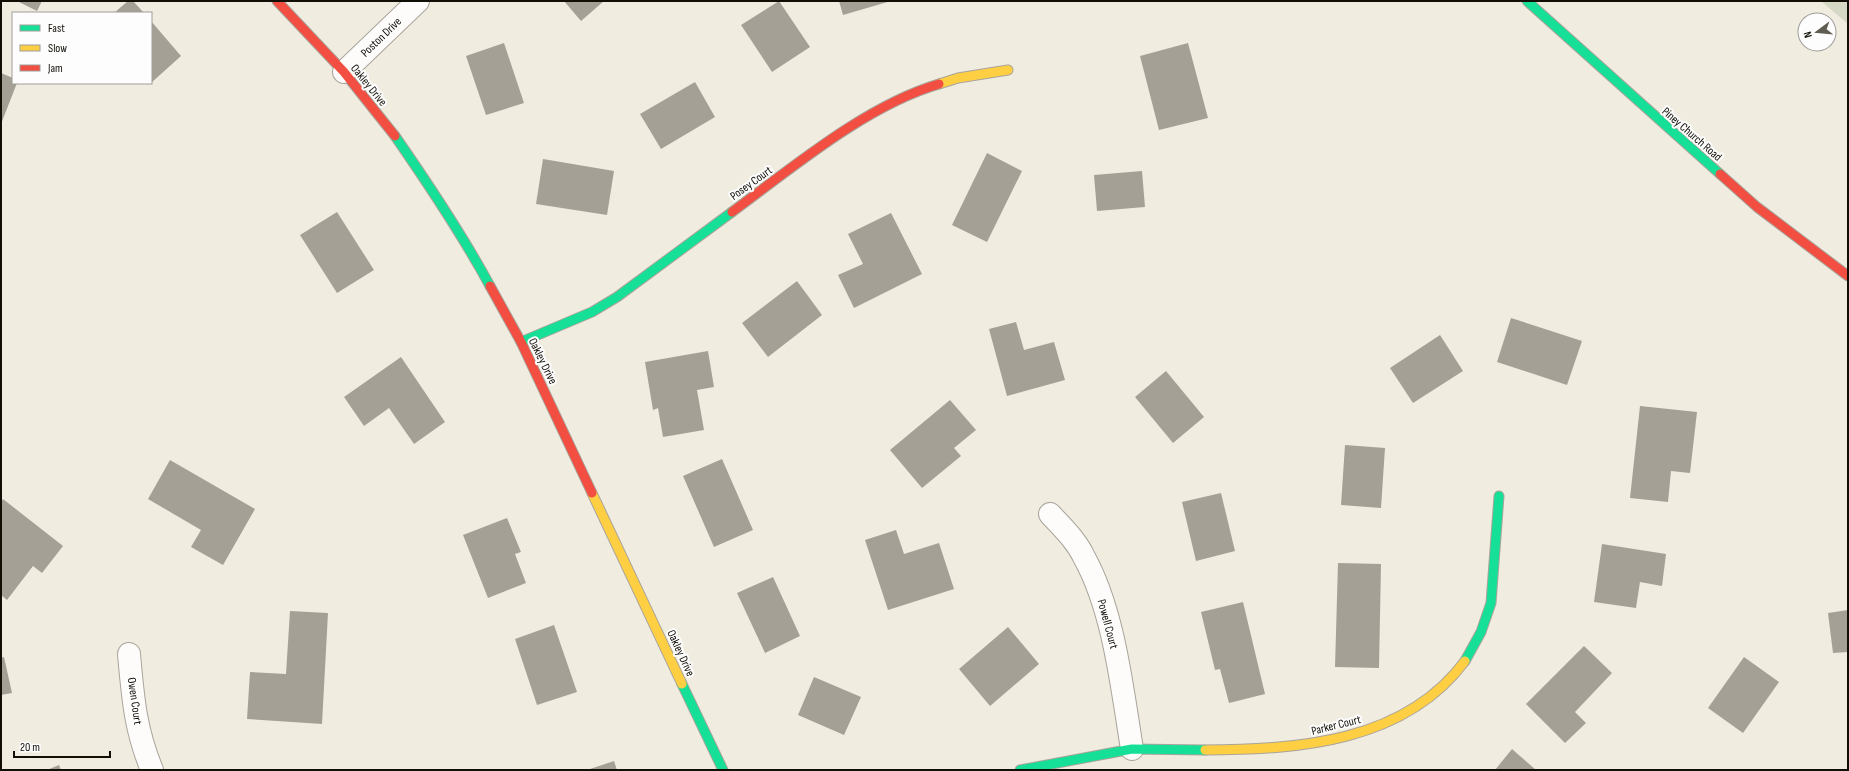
<svg xmlns="http://www.w3.org/2000/svg" width="1849" height="771" viewBox="0 0 1849 771" font-family="'Sofia Sans Condensed',sans-serif">
<style>
.green{fill:#d4d8c4}
.building{fill:#a5a095}
.lines{fill:none;stroke-linecap:round;stroke-linejoin:round}
.street-casing{stroke:#a9a49b;stroke-width:24}
.fast-casing{stroke:#a9a49b;stroke-width:11}
.slow-casing{stroke:#a9a49b;stroke-width:11}
.jam-casing{stroke:#a9a49b;stroke-width:11}
.street{stroke:#fdfcfa;stroke-width:22}
.fast{stroke:#16e098;stroke-width:9}
.slow{stroke:#ffcf43;stroke-width:9}
.jam{stroke:#f24e42;stroke-width:9}
.labels{text-anchor:middle;stroke-width:4;stroke-linejoin:round;paint-order:stroke}
.street-label{font-size:12px;fill:#110e06;stroke:#fdfdfd}
</style>
<rect width="100%" height="100%" fill="#f1ece0"/>
<!-- green -->
<path class="green" d="M1821,1h27v23z"/>
<!-- building -->
<path class="building" d="M17,1h25l-5,10z
M128,1h5l11,12h-30z
M564,1h40l-23,20z
M779,1l31,46 -38,25 -31,-47z
M839,1h52l-48,14z
M151,21l30,35 -30,27z
M504,43l20,60 -38,12 -20,-59z
M1188,43l20,75 -49,12 -19,-74z
M1,73l12,5v5h4l-16,41z
M695,82l20,35 -54,32 -21,-35z
M987,153l35,18 -35,71 -35,-17z
M543,159l71,12 -7,44 -71,-11z
M1142,171l3,36 -48,4 -3,-36z
M337,212l37,58 -37,23 -37,-58z
M891,213l31,61 -68,34 -16,-33 25,-11 -15,-30z
M797,281l25,34 -54,42 -26,-34z
M1511,318l71,23 -15,44 -70,-23z
M1016,322l8,28 30,-8 11,38 -58,16 -18,-67z
M1440,335l23,36 -50,32 -23,-35z
M708,351l6,36 -17,3 7,40 -41,7 -5,-29 -5,2 -8,-48z
M401,357l44,65 -31,22 -25,-36 -25,18 -20,-29z
M1166,371l38,46 -31,26 -38,-46z
M950,400l26,30 -22,18 7,8 -39,32 -32,-38z
M1640,406l57,6 -7,61 -19,-2 -3,31 -38,-4z
M1345,445l40,3 -4,60 -40,-3z
M722,459l31,71 -39,17 -31,-71z
M170,460l85,49 -32,56 -32,-18 10,-17 -53,-31z
M1221,493l14,58 -39,10 -14,-59z
M3,499l60,47 -21,27 -9,-7 -26,34 -6,-5v-93z
M507,518l14,34 -6,2 11,29 -38,15 -25,-63z
M896,530l8,24 35,-11 15,46 -66,21 -23,-70z
M1602,544l64,10 -4,32 -22,-4 -4,26 -42,-6z
M1338,563l43,1 -2,104 -44,-1z
M773,577l27,59 -35,17 -28,-60z
M1243,602l22,92 -36,9 -9,-34 -5,1 -14,-58z
M1848,610v42l-15,1 -5,-40z
M290,611l38,2 -6,111 -75,-5 3,-47 36,2z
M554,625l23,67 -40,13 -22,-66z
M1008,627l31,37 -49,42 -31,-37z
M1584,646l28,27 -37,39 11,11 -21,20 -39,-39z
M4,657l8,36 -11,2v-37z
M1744,657l35,25 -36,51 -35,-25z
M814,677l47,20 -17,38 -46,-20z
M1512,749l24,21h-41z
M614,761l3,9h-30z
M59,765l2,5h-14z"/>
<g class="lines">
<defs>
<path id="street" d="M344,72l74,-71
M1050,514c12,13 26,26 34,43 30,54 38,131 48,192
M129,654c4,44 6,75 23,116"/>
<path id="fast" d="M1527,1l193,173
M395,136c34,49 67,98 95,150
M521,342l71,-30 25,-15 115,-85
M1465,661l16,-29 10,-29 8,-107
M682,684l41,86
M1020,770l112,-21 73,1"/>
<path id="slow" d="M939,84l19,-6 50,-8
M592,493l90,191
M1205,750c93,0 200,-8 260,-89"/>
<path id="jam" d="M277,1l67,71 51,64
M1720,174l37,33 91,69
M732,212c61,-45 135,-107 207,-128
M490,286l31,56 71,151"/>
</defs>
<!-- street casing -->
<use href="#street" class="street-casing"/>
<!-- fast casing -->
<use href="#fast" class="fast-casing"/>
<!-- slow casing -->
<use href="#slow" class="slow-casing"/>
<!-- jam casing -->
<use href="#jam" class="jam-casing"/>
<!-- street -->
<use href="#street" class="street"/>
<!-- fast -->
<use href="#fast" class="fast"/>
<!-- slow -->
<use href="#slow" class="slow"/>
<!-- jam -->
<use href="#jam" class="jam"/>
</g>
<g class="labels">
<!-- street labels -->
<g class="street-label">
<text transform="translate(381 37) rotate(-44)" y="4">Poston Drive</text>
<text transform="translate(369 85) rotate(51)" y="4">Oakley Drive</text>
<text transform="translate(1692 134) rotate(41)" y="4">Piney Church Road</text>
<text transform="translate(751 183) rotate(-36)" y="4">Posey Court</text>
<text transform="translate(543 361) rotate(64)" y="4">Oakley Drive</text>
<text transform="translate(1108 624) rotate(75)" y="4">Powell Court</text>
<text transform="translate(681 653) rotate(65)" y="4">Oakley Drive</text>
<text transform="translate(135 701) rotate(82)" y="4">Owen Court</text>
<text transform="translate(1336 725) rotate(-14)" y="4">Parker Court</text>
</g>
</g>
<!-- border -->
<rect width="1849" height="771" fill="none" stroke="#110e06" stroke-width="4"/>
<!-- legend -->
<rect x="12" y="12" width="140" height="72" fill="#fdfdfd" stroke="#9f9d9a"/>
<rect x="20" y="25" width="20" height="6" fill="#16e098" stroke="#9f9d9a"/>
<text x="48" y="32" font-size="12" fill="#110e06">Fast</text>
<rect x="20" y="45" width="20" height="6" fill="#ffcf43" stroke="#9f9d9a"/>
<text x="48" y="52" font-size="12" fill="#110e06">Slow</text>
<rect x="20" y="65" width="20" height="6" fill="#f24e42" stroke="#9f9d9a"/>
<text x="48" y="72" font-size="12" fill="#110e06">Jam</text>
<!-- north arrow -->
<g transform="translate(1817 32) rotate(254)"><circle r="19" fill="#fdfdfd" stroke="#9f9d9a"/>
<path d="M0-3L7 15L0 10L-7 15Z" fill="#5f5c52"/>
<text y="-6" font-size="11" font-weight="bold" text-anchor="middle" fill="#110e06">N</text>
</g>
<!-- scale -->
<path d="M14 751v6h96v-6" fill="none" stroke="#110e06" stroke-width="2"/>
<text x="20" y="751" font-size="12" fill="#110e06" stroke="#fdfdfd" stroke-width="3" paint-order="stroke">20 m</text>
</svg>
